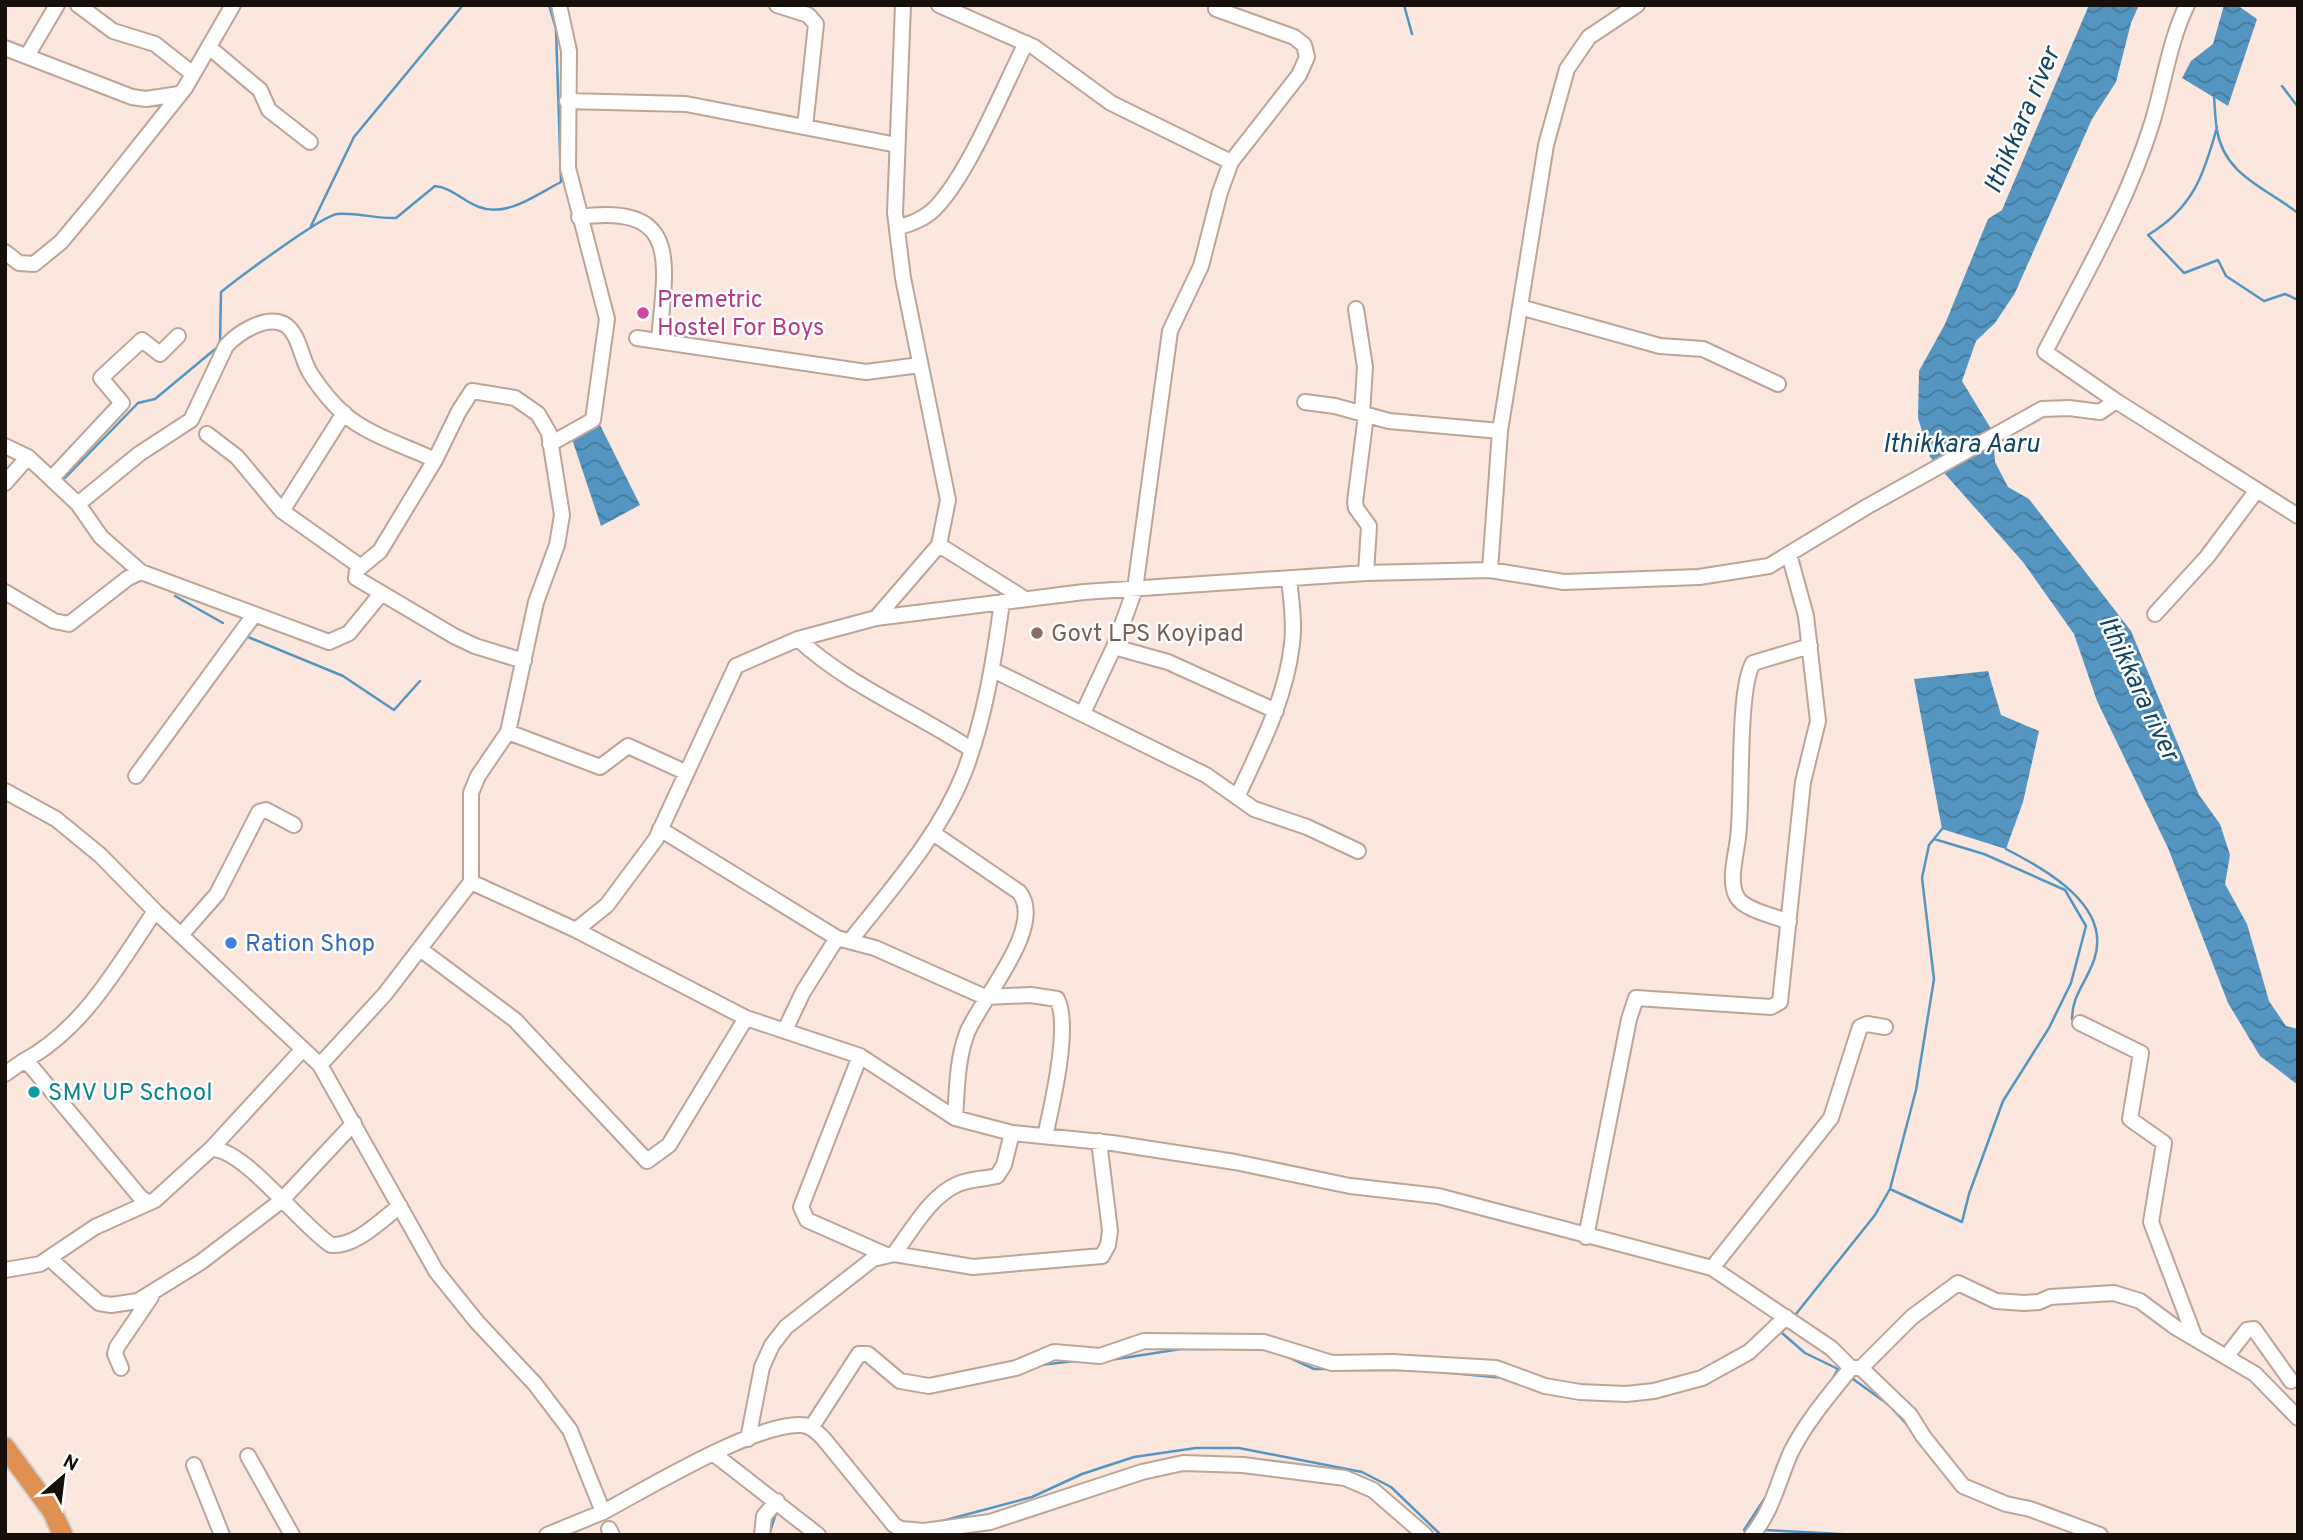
<svg xmlns="http://www.w3.org/2000/svg" width="2303" height="1540" viewBox="0 0 2303 1540" font-family="Overpass,sans-serif">
<style>
.water{fill:url(#water-waves)}
.lines{fill:none;stroke-linecap:round;stroke-linejoin:round}
.stream{stroke:#5496c1;stroke-width:2.5}
.minor-casing{stroke:#bca498;stroke-width:18}
.highway-casing{stroke:#d1cfce;stroke-width:23}
.minor{stroke:#fff;stroke-width:14}
.highway{stroke:#e09053;stroke-width:19}
.hotel-dot{fill:#d1479c;stroke:#fff;stroke-width:2.5}
.education-dot{fill:#8d6e63;stroke:#fff;stroke-width:2.5}
.shop-dot{fill:#3f7fe0;stroke:#fff;stroke-width:2.5}
.culture-dot{fill:#0f9aa8;stroke:#fff;stroke-width:2.5}
.labels{text-anchor:middle;stroke-width:5;stroke-linejoin:round;paint-order:stroke}
.hotel-label{font-size:24px;fill:#b23c85;stroke:#fff;text-anchor:start}
.education-label{font-size:24px;fill:#785e54;stroke:#fff;text-anchor:start}
.shop-label{font-size:24px;fill:#366cbe;stroke:#fff;text-anchor:start}
.culture-label{font-size:24px;fill:#0d838f;stroke:#fff;text-anchor:start}
.water-label{font-size:26px;font-style:italic;fill:#114563;stroke:#fff}
</style>
<defs>
<pattern id="water-waves" width="16" height="10" patternUnits="userSpaceOnUse" patternTransform="scale(1.75)"><rect width="16" height="10" fill="#5496c1"/><path d="M0 5q4-4 8 0t8 0" fill="none" stroke="#45799b"/></pattern>
</defs>
<rect width="100%" height="100%" fill="#fbe7dd"/>
<!-- water -->
<path class="water" d="M2089,5h50l-8,18 -15,59 -24,37 -77,174 -20,30 -19,18 -14,40 31,51 2,30 13,25 21,12 102,132 68,164 21,29 10,31 -5,29 22,40 22,77 17,25 12,3v56l-38,-29 -32,-53 -60,-155 -71,-147 -23,-67 -51,-72 -93,-105 -12,-39 1,-47 26,-47 43,-105 14,-9z
M2224,5h13l20,14 -29,87 -46,-28 9,-17 22,-17z
M600,425l40,80 -39,21 -29,-87z
M1988,671l13,44 38,16 -16,71 -17,47 -64,-20 -28,-150z"/>
<g class="lines">
<!-- stream -->
<path class="stream" d="M1404,5l8,29
M2282,86l16,21
M2214,97c1,11 1,22 3,33 7,45 49,58 81,83
M2217,127c-13,48 -24,81 -69,108l36,38 34,-13 8,16 38,25 21,-7 13,6
M311,226l43,-89 109,-132
M65,478l73,-75 17,-4 65,-54 1,-53c16,-13 102,-77 116,-78 19,-2 40,5 59,4l39,-32c18,2 27,15 44,21 28,11 58,-13 82,-25l-5,-153 -7,-24
M175,596l48,27
M248,637l95,39 51,34 26,-29
M2006,849c40,21 107,57 88,111 -8,23 -22,35 -22,59
M1890,1189l72,33 7,-28 34,-93 46,-73 22,-45 15,-57 -21,-36 -81,-36 -50,-15
M1796,1314l79,-99 15,-26 26,-99 18,-111 -12,-101 7,-33 13,-16
M1782,1333l23,20 33,16 -8,14
M1773,1339l13,-11
M1239,1349l28,1
M1286,1356l28,13h15
M1110,1360l71,-11h30
M1040,1365l35,-4
M1340,1370h70
M1441,1372l63,6
M1853,1379l36,26 22,24
M1696,1387l11,-3 11,-7
M942,1521l90,-24 50,-23 52,-17 62,-9h43l123,24 29,15 50,48
M1744,1530l23,-35
M1765,1530l94,5
M769,1535l7,-22"/>
<defs>
<path id="minor" d="M78,5l35,26 42,13 38,30
M777,5l31,10 8,9 -11,103
M939,5l95,42 77,56 120,59
M5,48l127,49 14,2 33,-5
M210,48l50,42 9,20 41,32
M27,56l30,-51
M567,101l119,3 211,41
M579,217c104,-14 86,47 80,124
M897,228c12,-4 23,-7 34,-16 34,-29 73,-126 95,-169
M5,252l14,11 15,1 27,-22 35,-42 89,-112 48,-83
M1520,307l140,39 43,3 75,35
M1356,309l9,58 -3,47
M637,338l229,34 54,-7
M2116,401l182,115
M1305,402l30,4 54,15 111,10
M207,434l30,23 45,54 79,56
M550,444l43,-24 14,-101 -39,-151 1,-117 -10,-46
M5,446l23,11
M435,460l-55,91 -23,19 -1,8 98,58 21,10 49,15
M52,478l70,-75 -21,-25 41,-38 18,14 18,-18
M5,483l23,-26 50,47 61,-50 52,-34 35,-74c12,-13 39,-31 58,-22 16,9 17,37 28,52 8,12 20,27 31,37 24,22 63,33 92,47l24,-49 13,-20 43,7 23,16 11,19 13,82 -5,30 -21,57 -28,130 -30,44 -7,17v89
M78,504l23,33 40,35
M282,511l62,-98
M939,545l86,54
M1490,570l10,-139 46,-286 21,-76 22,-32 48,-32
M1366,573l3,-47 -13,-18 -1,-6 11,-87
M5,592l49,29 15,3 59,-46 13,-6 188,70 20,-9 31,-38
M2155,614l52,-57 50,-67
M876,618l63,-73 9,-45 -45,-222 -8,-65 8,-208
M798,639c51,47 115,72 173,110
M1114,647l54,15 108,49
M993,670l213,105 48,34 53,18 51,24
M1083,713l31,-66 21,-58 35,-258 31,-65 19,-74 11,-30 68,-87 8,-18 -3,-12 -10,-8 -78,-28
M508,732l92,35 28,-21 57,26
M136,776l118,-161
M5,791l51,28 44,36 55,56 165,154 65,-71 86,-112 105,48 31,-25 49,-66 80,-173 62,-27 78,-21 208,-26 282,-19 124,-3 74,12 135,-5 70,-11 99,-60 174,-97 27,-1 31,4 16,-11 -71,-49c38,-74 82,-148 107,-229 12,-39 17,-81 35,-118
M1237,797c23,-49 49,-99 55,-153 3,-22 -1,-44 -3,-66
M660,829l177,109 38,10 110,49 46,-2 26,4c14,26 -5,107 -12,137
M933,833l86,59c28,34 -39,108 -52,141 -10,26 -10,57 -12,85
M1789,922c-14,-6 -45,-12 -52,-25 -9,-15 -1,-42 1,-59 5,-40 -1,-147 15,-175l57,-17
M576,930l170,88 114,38 95,62 57,15 100,10 123,19 115,24 88,10 274,72 119,80 20,20h10l51,-51 46,-34 38,18 28,2 15,-1 11,-5 64,-4 26,8 35,26 80,47 43,44
M181,935l36,-41 42,-82 7,-2 28,15
M850,941c41,-52 89,-105 114,-168 21,-55 30,-113 38,-171
M420,949l95,71 132,141 22,-16 77,-127
M2080,1023l61,30 -11,66 34,24 -13,79 44,116
M785,1030l18,-38 34,-54
M860,1056l-59,151 6,13 77,34
M22,1062c61,-32 96,-96 133,-151
M320,1065l116,206 41,51 58,62 35,46 33,82 -56,23
M5,1074l17,-12 8,3 111,133 8,5
M211,1149l92,-100
M1586,1237l43,-218 7,-21 135,9 9,-5 23,-220 15,-61 -12,-105 -17,-62
M894,1254c18,-24 36,-58 64,-70 12,-5 26,-5 39,-8l7,-11 8,-32
M49,1258l50,45 12,2 27,-4 63,-39 80,-61 73,-78
M1712,1268l119,-150 29,-91 7,-3 18,3
M5,1270l35,-6 55,-37 60,-27 56,-51c33,-1 88,75 120,96 25,2 50,-25 69,-39
M2226,1357l21,-27 7,-1 37,52
M121,1368l-6,-14 2,-7 34,-50
M1861,1368l49,47 13,21 40,50 43,18 24,5 70,26
M811,1428l48,-74h9l32,27 29,5 87,-18 38,-16 46,4 44,-15 120,1 68,21 60,-1 104,6 49,18 35,6 46,2 28,-3 48,-13 47,-26 37,-35
M748,1439l14,-72 10,-22 14,-18 87,-68 21,-5 79,13 129,-11 6,-11 2,-14 -11,-90
M714,1454l104,81
M248,1456l44,79
M194,1465l28,70
M603,1512c43,-23 152,-89 198,-87 9,0 16,7 22,13l71,87 7,4 23,2 66,-9 152,-50 41,-9 60,2 102,13 28,12 52,45
M609,1529l3,6
M762,1535l2,-19 13,-15
M1752,1535c21,-25 26,-54 39,-83 15,-30 39,-58 60,-84"/>
<path id="highway" d="M5,1447l47,64 11,24"/>
</defs>
<!-- minor casing -->
<use href="#minor" class="minor-casing"/>
<!-- highway casing -->
<use href="#highway" class="highway-casing"/>
<!-- minor -->
<use href="#minor" class="minor"/>
<!-- highway -->
<use href="#highway" class="highway"/>
</g>
<!-- markers -->
<circle class="hotel-dot" cx="643" cy="313" r="7"/>
<circle class="education-dot" cx="1037" cy="633" r="7"/>
<circle class="shop-dot" cx="231" cy="943" r="7"/>
<circle class="culture-dot" cx="34" cy="1092" r="7"/>
<g class="labels">
<!-- hotel labels -->
<g class="hotel-label">
<text x="657" y="307">Premetric<tspan x="657" dy="28">Hostel For Boys</tspan></text>
</g>
<!-- education labels -->
<g class="education-label">
<text x="1051" y="641">Govt LPS Koyipad</text>
</g>
<!-- shop labels -->
<g class="shop-label">
<text x="245" y="951">Ration Shop</text>
</g>
<!-- culture labels -->
<g class="culture-label">
<text x="48" y="1100">SMV UP School</text>
</g>
<!-- water labels -->
<g class="water-label">
<text transform="translate(2021 120) rotate(-67)" y="9">Ithikkara river</text>
<text x="1961" y="452">Ithikkara Aaru</text>
<text transform="translate(2140 688) rotate(65)" y="9">Ithikkara river</text>
</g>
</g>
<!-- border -->
<rect width="2303" height="1540" fill="none" stroke="#170f0a" stroke-width="14"/>
<!-- north arrow -->
<g transform="translate(63 1477) rotate(28)" stroke="#ffffff" stroke-width="5" paint-order="stroke">
<path d="M0-5L12 26L0 18L-12 26Z" fill="#170f0a"/>
<text y="-10" font-size="19" font-weight="bold" text-anchor="middle" fill="#170f0a">N</text>
</g>
</svg>
